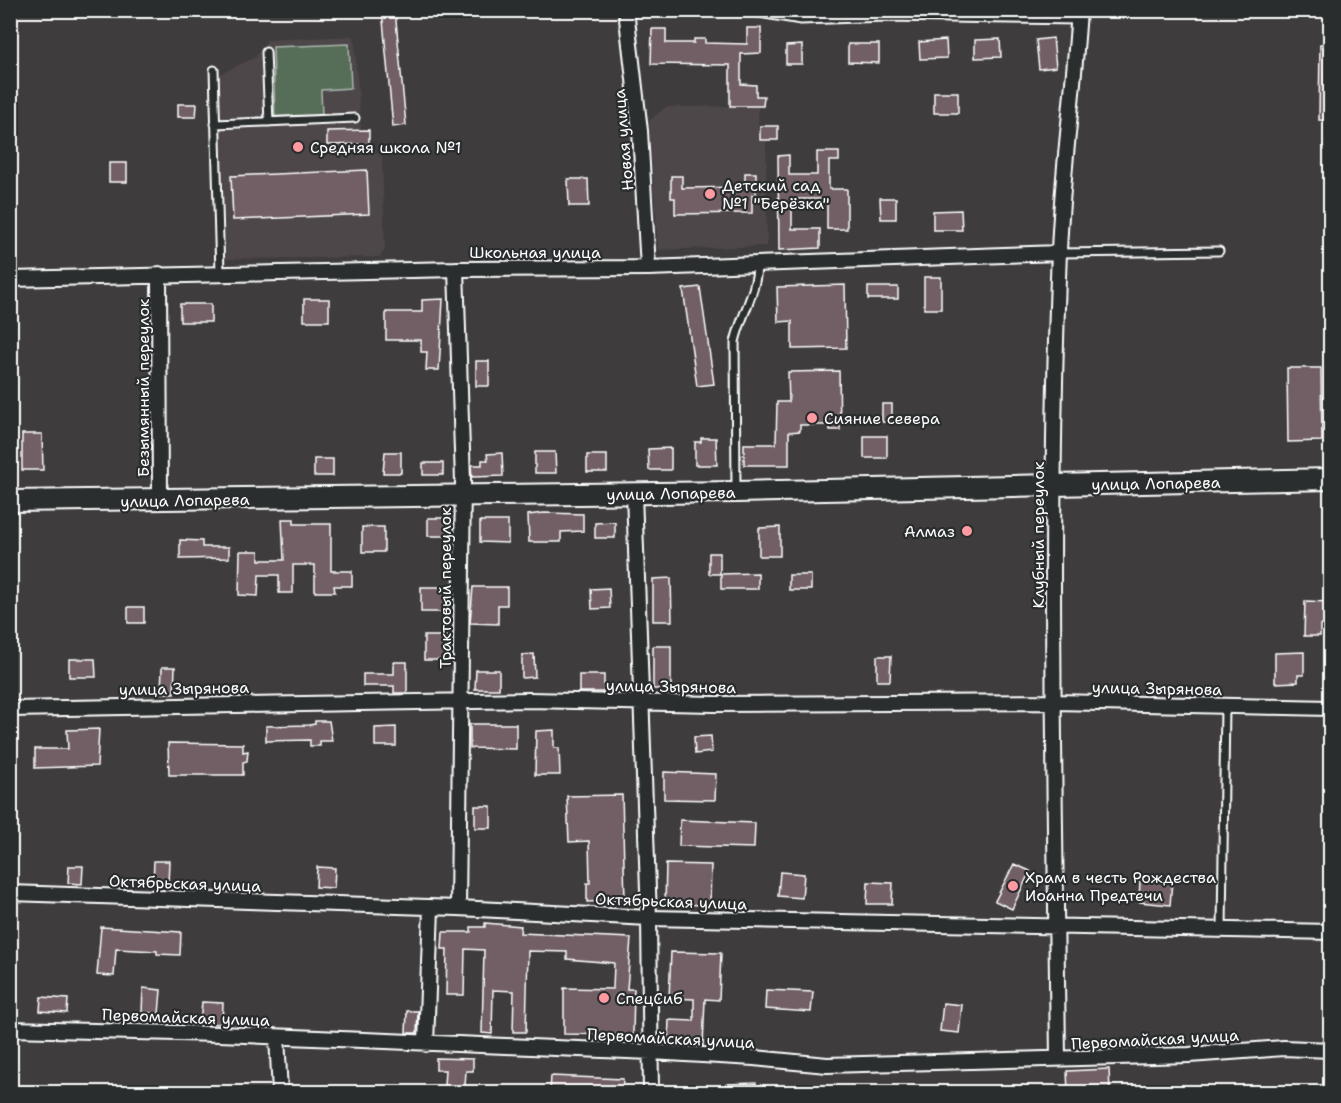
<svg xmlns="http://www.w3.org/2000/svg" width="1341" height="1103" viewBox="0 0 1341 1103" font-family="'Shantell Sans',sans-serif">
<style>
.built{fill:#4e464a}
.green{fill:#566d59;stroke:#aab6ac;stroke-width:1.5}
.building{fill:#715f65;stroke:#fff;stroke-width:1.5}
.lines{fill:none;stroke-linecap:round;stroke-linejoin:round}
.service-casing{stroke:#fff;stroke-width:11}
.minor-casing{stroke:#fff;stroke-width:18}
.secondary-casing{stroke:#fff;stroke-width:24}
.service{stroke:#2a2d2e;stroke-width:7}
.minor{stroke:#2a2d2e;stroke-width:14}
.secondary{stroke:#2a2d2e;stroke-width:20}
.poi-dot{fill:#ff9aa2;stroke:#2a2d2e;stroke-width:2}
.labels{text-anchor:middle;stroke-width:4.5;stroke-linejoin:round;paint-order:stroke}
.street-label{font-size:16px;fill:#fff;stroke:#2a2d2e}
.poi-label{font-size:16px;fill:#fff;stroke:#2a2d2e;text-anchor:start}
</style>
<rect width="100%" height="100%" fill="#3f3c3e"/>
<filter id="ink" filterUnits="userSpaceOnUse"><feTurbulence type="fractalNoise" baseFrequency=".0167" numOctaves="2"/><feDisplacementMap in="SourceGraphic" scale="12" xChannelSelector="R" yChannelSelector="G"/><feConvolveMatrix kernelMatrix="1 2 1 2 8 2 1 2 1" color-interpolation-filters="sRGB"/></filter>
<g filter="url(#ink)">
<!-- built -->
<path class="built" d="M354,36l7,94h8v14h4l1,6 8,7 3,93 -6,7 -153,2 -6,-185 36,-17 11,-17z
M758,106v35h8l1,105 -109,4 -9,-129 17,-14z"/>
<!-- green -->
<path class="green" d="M349,44l2,44 -30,2 1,26 -47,1 -2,-70z"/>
<!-- building -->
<path class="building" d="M382,10h13l11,115 -13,2z
M747,28h14v25l-20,1v30l15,1v11h8l-1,10h-33v-41l-79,-1 1,-35h14v14h28v-4h11v4l42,1z
M1053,38l3,29 -17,2 -3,-29z
M1000,39l1,18 -26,1v-18z
M946,40l1,18 -27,1 -1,-17z
M848,44h31v19l-31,-1z
M1320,44h10v77l-11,-1z
M802,45v19h-16v-18z
M934,92h24v21h-24z
M178,104h19l-1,13h-18z
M760,126h18v14h-18z
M369,130v14l-42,1v-14z
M817,152h22v9h-10v28h18v40h-20v-30h-35v30h28v19l-41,2 -1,-94 11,-1v20h28z
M109,163h18v19h-18z
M367,170l2,44 -136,6 -2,-44z
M745,173h11v22h-4v18l-77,1v-16h-4v-22h11v12l63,-1z
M568,179h20l1,27h-20z
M880,198h16v21h-15z
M961,210l1,20h-29v-19z
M924,277h17v32h-17z
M845,285l1,63 -54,1v-28l-14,1 -1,-35z
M700,287l14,97 -17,2 -14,-97z
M868,287h30v12h-30z
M304,299h25v22h-25z
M443,299l-4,71h-13l1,-18h-6v-12h-35v-28h36v-12z
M180,304h31v18h-31z
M476,361h13v25h-13z
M1287,368h34l1,73 -34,1z
M839,371l1,59h-10v-5h-30v6l-11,1v33h-45v-21h32l1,-42h12l-1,-30z
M882,404h10v18h-10z
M22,434h20l1,36h-21z
M864,436h23v22h-23z
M701,438h15l1,27h-22v-23h6z
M671,448v22h-22l-1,-21z
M385,452h16v21h-18z
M535,452h20l1,21h-21z
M502,453l1,23 -31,1 -1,-12h11v-5h6l-1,-6z
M587,455h20v17h-20z
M314,459h19v17h-19z
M423,463h20v12h-20z
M544,513l39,1v17l-22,1v10h-32l-1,-27z
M428,518h20v18h-20z
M282,519h12v5h37v47h21v15h-18l1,6h-20v-27h-22v28h-14v-18h-20l-1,21 -19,-1 1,-44h19v9h25z
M480,521h28v22l-28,-1z
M615,522v16h-20v-15z
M362,527h22v25h-22z
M780,527v29h-21v-28z
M180,540l22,1v6h27v11l-49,1z
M709,553h11v21h-11z
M758,573v16h-37v-15z
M789,575h22v15h-22z
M671,578l1,43h-19v-42z
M421,587h32v13h-6v12h-26z
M473,587h34v18h-9v19l-28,-1z
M609,588l1,20 -18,1 -1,-20z
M1305,601l25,1v23h-10v11h-16z
M128,607h16v16h-16z
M424,636h22v24h-22z
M653,646h18v43h-18z
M1304,652v23h-6v7l-23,1v-30z
M534,654l1,23 -13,1v-23z
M877,656h14l-1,25h-13z
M69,659h26l1,18h-27z
M394,662h13v31h-13v-7h-31v-12h31z
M162,667h13l-1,26h-13z
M476,670h23v19h-24z
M579,675h25v17h-25z
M315,721h14l3,20h-12v5h-10v-6l-44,1v-15l43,-1 6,-1z
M470,724h46v25l-46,-1z
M396,727v19h-21v-18z
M99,729l-2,37 -62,2v-19h33l-1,-19z
M554,730v18h5l1,27h-25l1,-44z
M711,736l1,16 -17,2 -1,-17z
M168,743l75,1v8l5,-1 -1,10 -4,1v13h-74z
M664,772l52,2 -1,26 -51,-1z
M622,795l3,105 -38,2v-19h3l-1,-42 -20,1 -2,-46z
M475,806h16v22h-16z
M680,820l75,3 -1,25 -75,-2z
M154,861h15l-1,24 -15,-1z
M666,864l45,1 -1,40 -45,-1z
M1014,864l16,7 -18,38 -17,-8z
M69,866h14l-1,18 -14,-1z
M317,867l18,1 -1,20 -18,-1z
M780,872l24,2 -2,24 -24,-2z
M1140,879l32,2 -2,24 -31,-3z
M868,882l25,1 -1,21h-25z
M485,923l36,3 -1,7 111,5 -4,51h7l-1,46 -69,-1v-46l49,1 1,-26 -47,-4v-7l-39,-1 -2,81h-13l1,-41 -21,-1 -1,44 -10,-1 2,-83 -19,-1 -1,46h-18l1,-46h-5l1,-17h28v-5h14z
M101,927l80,5 -1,23 -23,-1v-3l-41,-2 -2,27 -17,-1z
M671,952l50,1 -2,47 -14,-1 -2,47 -35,-2 1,-24 25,1v-22l-25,-1z
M143,988l18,2 -2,24 -17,-2z
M766,990l47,2 -2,20 -46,-3z
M41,997l27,2 -1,14 -27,-2z
M202,1002l21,1 -1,21 -22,-1z
M943,1003l19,2 -3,28 -19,-2z
M407,1011h11l-1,22h-11z
M436,1058l37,1v12h-7l-1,15h-21l1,-16h-9z
M1109,1069l1,23h-42l-1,-21z
M551,1076l72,3 -1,13h-72z
M756,1083v9h-29v-8z"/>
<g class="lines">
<defs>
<path id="service" d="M741,10l60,10 85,-3 193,3
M266,52l3,70
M214,70l6,203
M215,124l140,-6
M1059,253l160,-2
M736,490l-1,-148c6,-27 22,-50 22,-78
M1222,928l3,-222"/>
<path id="minor" d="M626,10l14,121 8,137
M456,269l7,212 -5,427
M159,274l1,227
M10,279l446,-10 192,-1 411,-15
M634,493l15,425 2,174
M10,709l519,-9 185,4 341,-2 275,6
M10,893l448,15 191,10 681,14
M10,1029l210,5 431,18 103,6 73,7 362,-10 95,-7 46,2
M277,1037l3,55
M426,1044l5,-136
M1058,1059c-3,-268 -10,-538 1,-807 3,-81 15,-161 20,-242"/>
<path id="secondary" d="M10,501l726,-9 594,-13"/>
</defs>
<!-- service casing -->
<use href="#service" class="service-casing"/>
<!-- minor casing -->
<use href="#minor" class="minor-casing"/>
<!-- secondary casing -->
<use href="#secondary" class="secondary-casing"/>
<!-- service -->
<use href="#service" class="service"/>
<!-- minor -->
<use href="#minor" class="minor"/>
<!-- secondary -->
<use href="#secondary" class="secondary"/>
</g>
</g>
<!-- markers -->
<g class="poi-dot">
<circle cx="298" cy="147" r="6"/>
<circle cx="710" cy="194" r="6"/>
<circle cx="812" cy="418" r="6"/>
<circle cx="967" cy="531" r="6"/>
<circle cx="1013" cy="886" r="6"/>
<circle cx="604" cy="998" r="6"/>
</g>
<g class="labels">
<!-- street labels -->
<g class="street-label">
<text transform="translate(623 140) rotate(-95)" y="6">Новая улица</text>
<text x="535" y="258">Школьная улица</text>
<text transform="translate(143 388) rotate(-90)" y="6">Безымянный переулок</text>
<text transform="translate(1156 483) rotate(-1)" y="6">улица Лопарева</text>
<text transform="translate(671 493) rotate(-1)" y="6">улица Лопарева</text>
<text transform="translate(185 500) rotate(-1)" y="6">улица Лопарева</text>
<text transform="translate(1038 535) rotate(-90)" y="6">Клубный переулок</text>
<text transform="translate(445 588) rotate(-90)" y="6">Трактовый переулок</text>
<text transform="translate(671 686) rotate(1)" y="6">улица Зырянова</text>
<text transform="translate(184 688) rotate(-1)" y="6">улица Зырянова</text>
<text transform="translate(1157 688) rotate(1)" y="6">улица Зырянова</text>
<text transform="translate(185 883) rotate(2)" y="6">Октябрьская улица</text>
<text transform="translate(671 901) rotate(2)" y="6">Октябрьская улица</text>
<text transform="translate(186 1017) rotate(2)" y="6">Первомайская улица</text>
<text transform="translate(671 1038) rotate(3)" y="6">Первомайская улица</text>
<text transform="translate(1155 1039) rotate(-3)" y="6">Первомайская улица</text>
</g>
<!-- poi labels -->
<g class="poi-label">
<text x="310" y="153">Средняя школа №1</text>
<text x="722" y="191">Детский сад<tspan x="722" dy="18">№1 "Берёзка"</tspan></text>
<text x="824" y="424">Сияние севера</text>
<text x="955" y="537" text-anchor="end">Алмаз</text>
<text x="1025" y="883">Храм в честь Рождества<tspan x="1025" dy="18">Иоанна Предтечи</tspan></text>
<text x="616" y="1004">СпецСиб</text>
</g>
</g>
<!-- margin -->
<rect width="1341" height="1103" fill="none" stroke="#2a2d2e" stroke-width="36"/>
<rect x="18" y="18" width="1305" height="1067" fill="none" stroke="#fff" stroke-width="2" filter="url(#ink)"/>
</svg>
